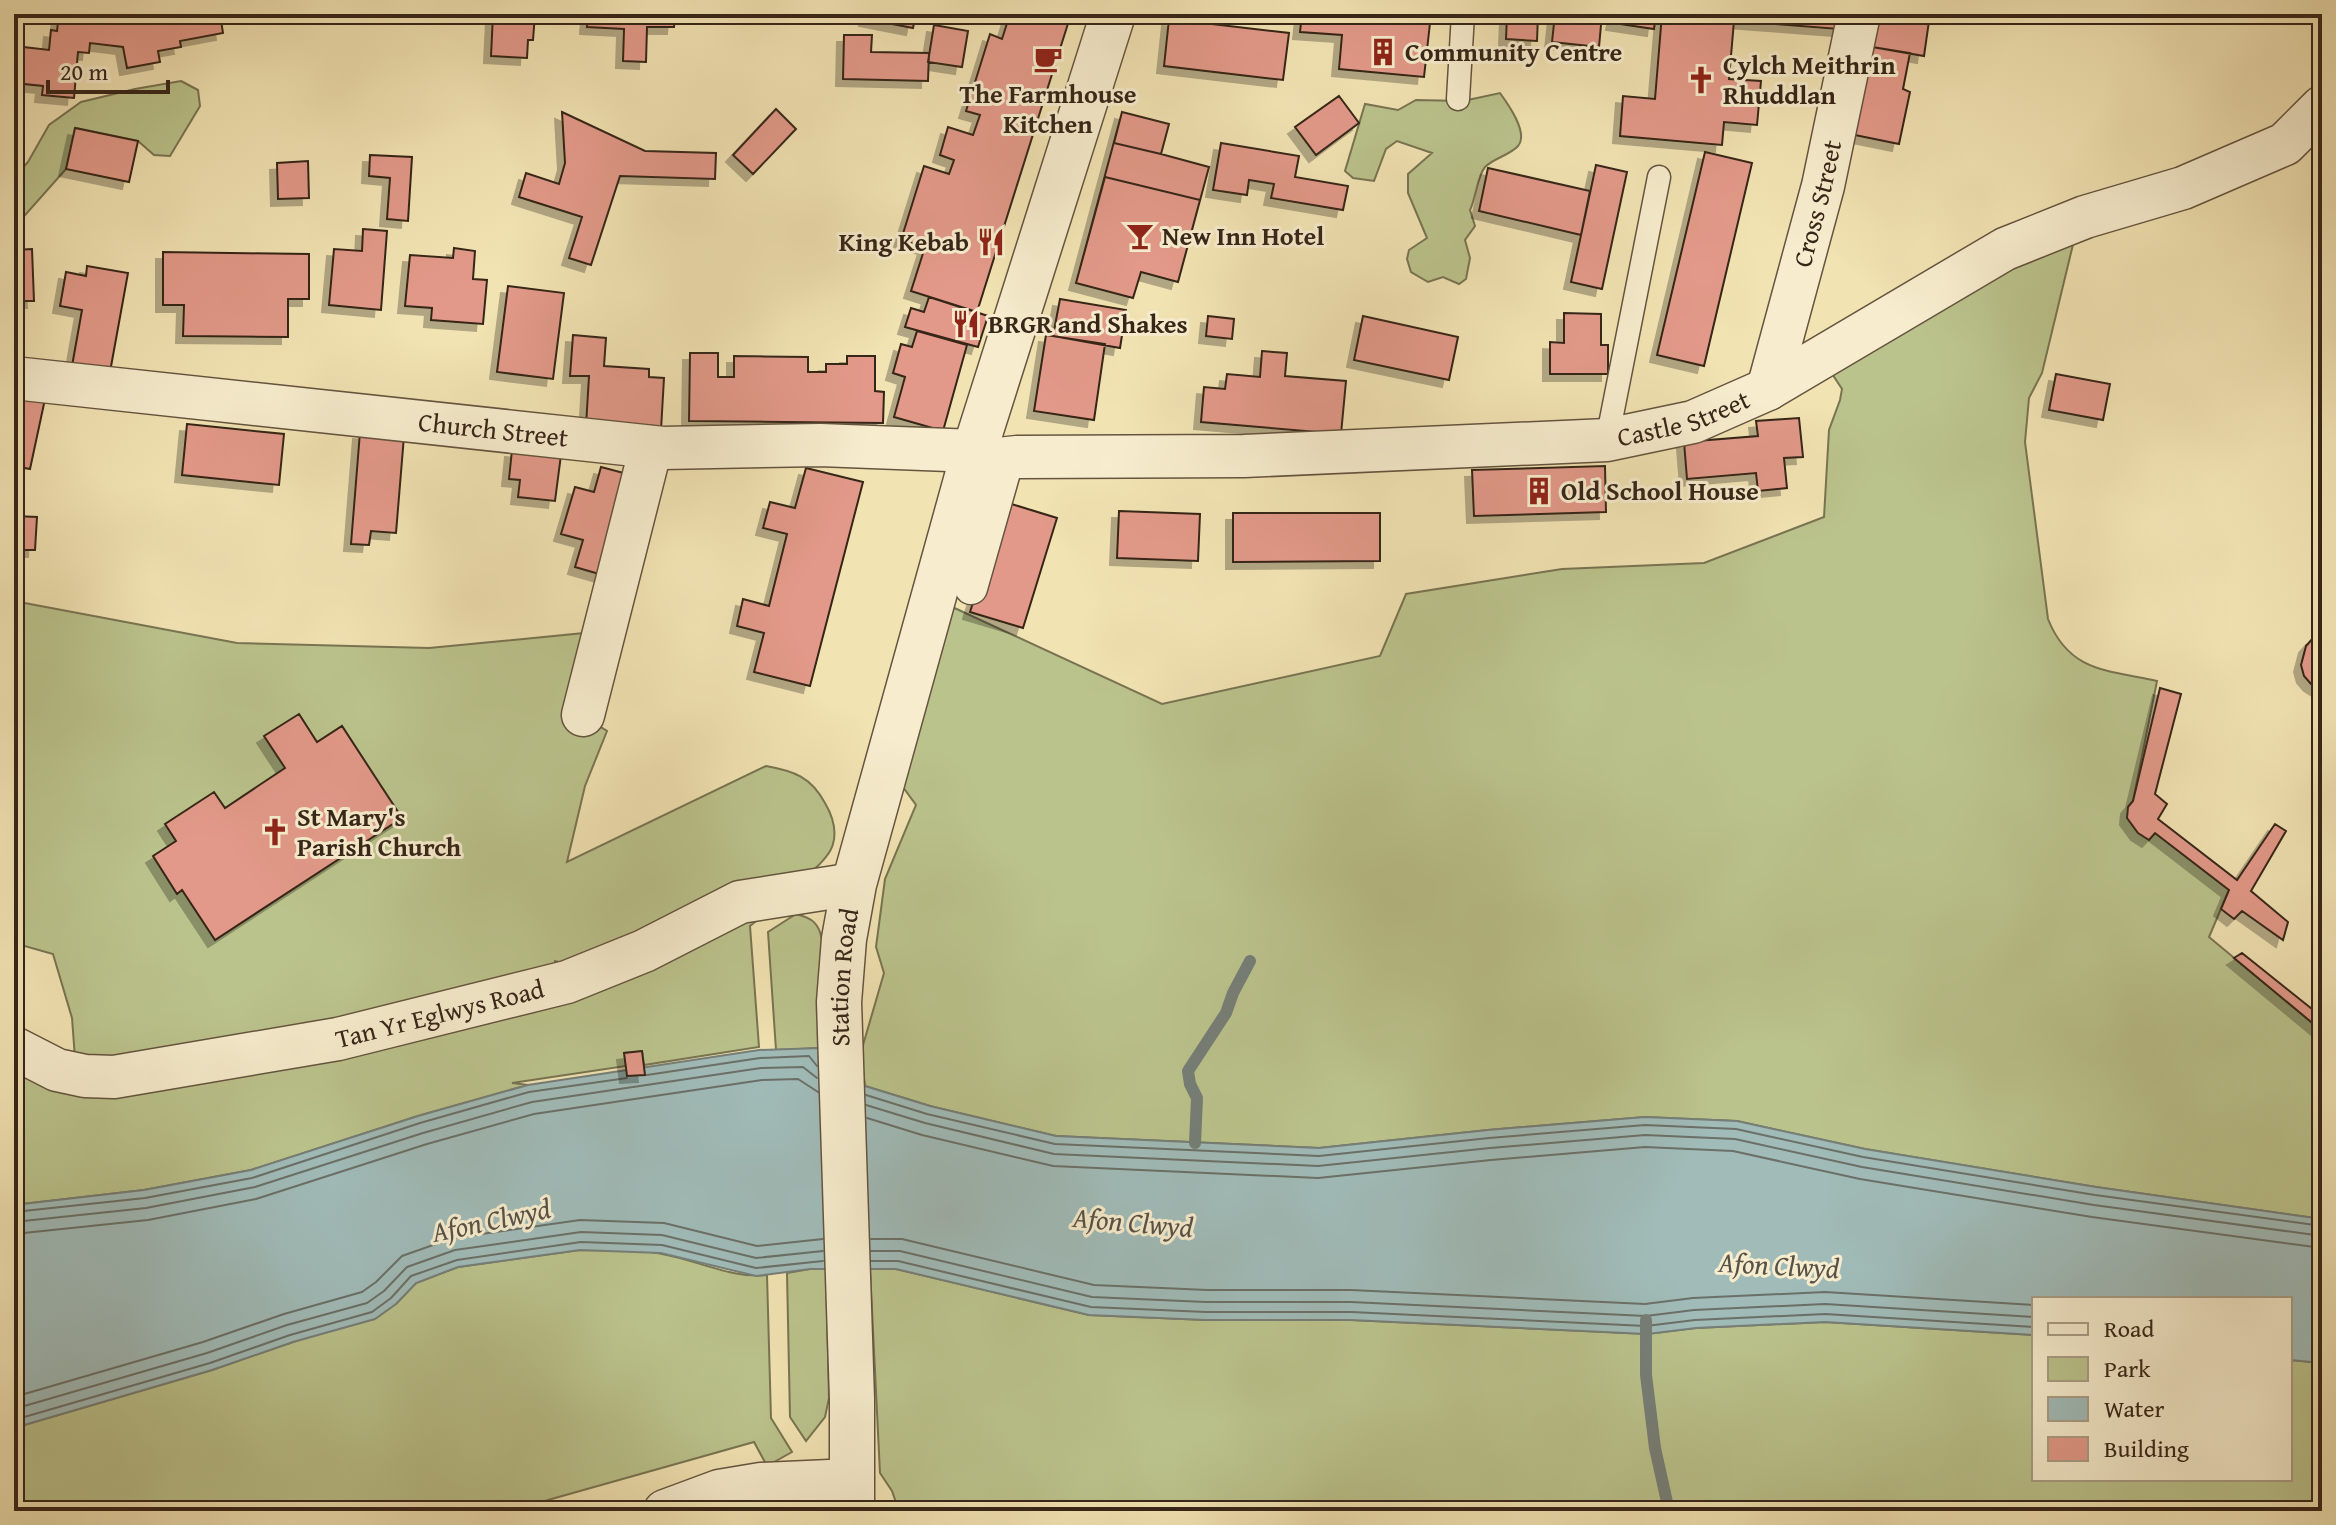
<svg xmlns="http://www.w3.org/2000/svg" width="2336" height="1525" viewBox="0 0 2336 1525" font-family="'Gentium Book Plus',serif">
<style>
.green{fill:#bbc38c;stroke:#787452;stroke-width:2}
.water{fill:#a0bbb8;stroke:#767f78;stroke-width:2}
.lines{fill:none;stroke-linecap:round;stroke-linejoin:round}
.shore{stroke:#6b7068;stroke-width:2}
.stream{stroke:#767f78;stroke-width:12}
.building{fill:#e29989;stroke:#362518;stroke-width:2;filter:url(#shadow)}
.service-casing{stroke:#65543f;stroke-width:25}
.pedestrian-casing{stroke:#65543f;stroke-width:35}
.minor-casing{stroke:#65543f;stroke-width:45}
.tertiary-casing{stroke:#65543f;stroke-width:47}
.service{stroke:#f7edce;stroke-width:22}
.pedestrian{stroke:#f7edce;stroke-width:32}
.minor{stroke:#f7edce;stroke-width:42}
.tertiary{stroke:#f7edce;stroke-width:44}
.labels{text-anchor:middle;stroke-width:6;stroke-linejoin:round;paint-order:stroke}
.poi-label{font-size:26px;font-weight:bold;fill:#362518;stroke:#f7edce;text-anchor:start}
.street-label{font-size:26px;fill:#362518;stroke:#f7edce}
.water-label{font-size:28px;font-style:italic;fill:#565248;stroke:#f7edce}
</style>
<defs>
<filter id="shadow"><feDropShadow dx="-7" dy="7" stdDeviation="0" flood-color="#0004"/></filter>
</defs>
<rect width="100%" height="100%" fill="#f2e3b3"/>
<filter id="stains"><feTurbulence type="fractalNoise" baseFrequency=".0025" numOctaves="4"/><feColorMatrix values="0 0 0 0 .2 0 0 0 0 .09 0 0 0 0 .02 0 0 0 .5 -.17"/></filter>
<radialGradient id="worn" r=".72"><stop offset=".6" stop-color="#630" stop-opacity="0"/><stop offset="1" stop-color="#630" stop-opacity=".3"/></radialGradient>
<!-- green -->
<path class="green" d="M181,81l17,9 2,16 -30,50 -16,-1 -16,-14 -62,-13 -10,41 -47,53 -5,-1v-43l14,-16 21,-37 32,-23 54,-13z
M1500,93c8,11 29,40 18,53 -8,9 -24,12 -33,21 -8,9 -9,31 -15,43l5,16 -10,14 5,18 -4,21 -7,5 -16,-7 -15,5 -17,-10 -4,-13 2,-9 18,-12 -19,-45v-19l24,-21 -35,-12 -11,8 -12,32 -21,-3 -8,-7 20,-67 33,6 18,-10 47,1z
M2076,232l-34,141 -13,25 -4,44 23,177c21,53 59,51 109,62l-24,120 -5,6c-1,16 7,24 21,33l6,-7 74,57 -20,47 113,94v188l-226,-32 -231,-38 -128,-28 -92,-4 -157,13 -169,18 -263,-12 -126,-30 -65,-20 -4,-34 23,-79 -8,-26 9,-68 31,-74 -16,-22 48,-178 214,99 218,-48 26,-62 156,-25 142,-6 120,-46 5,-87 11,-30 2,-11 -15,-23z
M14,601l223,42 192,5 166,-16 -28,74 40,25 -22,55 -18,76 199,-96c28,5 45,11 59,37 7,12 12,27 8,41 -6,23 -54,51 -72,65l9,1 -20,16 9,121 -115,18 -2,-14 -17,2 1,13 -114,17 16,2 -110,31 -167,54 -107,20 -130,15v-137l26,17 13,5 116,-11 161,-25 116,-27 159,-45 -27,-15 -23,-6 -3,17 -105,21 -74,20 -175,31 -86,10 -37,-2 -3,-40 -19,-64 -39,-11z
M796,914c16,4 23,9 26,26l-4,85 2,23 -44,2 -8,-118z
M580,1250c27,1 56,-1 82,4 35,6 70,25 105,21l4,143 21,34 -25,14 -13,-24 -245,69h-495v-83l198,-58 81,-28 103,-38 20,-21 42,-16z
M810,1269h16l3,129 -4,19 -19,24 -16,-24 -3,-144z
M870,1269h26l193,46 117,5h145l296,14 49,-6 129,-6 209,13v144h256v-119l32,3v148h-1423l-7,-20 -12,-18z"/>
<!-- water -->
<path class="water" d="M820,1048v10l45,28 65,20 126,30 263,12 169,-18 157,-13 92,4 128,28 231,38 226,32v144l-32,-3v-61h-256v36l-209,-13 -129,6 -49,6 -296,-14h-145l-117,-5 -193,-46h-86l-54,7 -95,-23 -81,-3 -122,17 -42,16 -20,21 -21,15 -82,23 -81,28 -198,58v-223l130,-15 107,-20 167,-54 110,-31 231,-35z"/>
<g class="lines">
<!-- shore -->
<path class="shore" d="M647,1075l113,-17 49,-2 8,10
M866,1095l61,19 128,30 264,12 170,-18 156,-13 91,4 127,28 232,38 227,31
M866,1105l59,18 129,31 264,12 172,-18 155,-13 90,4 127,28 232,38 228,31
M867,1118l55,17 131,31 265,12 173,-18 154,-13 88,4 127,28 232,38 230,31
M14,1212l131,-14 107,-20 168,-55 109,-31 98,-14
M14,1222l132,-14 109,-21 168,-54 109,-31 229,-34 42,-1 14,11
M14,1234l134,-14 108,-21 171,-55 107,-30 228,-34 36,-1 20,13
M871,1239h31l192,46 113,5h144l294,14 48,-6 132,-6 209,13
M871,1251h29l192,46 114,5h145l295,14 48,-6 131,-6 209,13
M871,1261h27l193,46 115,5h145l295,14 49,-6 130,-6 209,13
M14,1397l189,-55 81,-28 78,-22 14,-10 26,-26 51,-18 127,-18 84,3 93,23 66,-7
M14,1409l193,-56 80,-28 80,-22 17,-12 23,-24 48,-17 126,-18 81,3 94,23 67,-7
M14,1420l196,-57 80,-28 82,-23 19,-14 20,-22 46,-16 124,-18 81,3 94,23 67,-7"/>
<!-- stream -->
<path class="stream" d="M1195,1143l2,-45 -7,-14 -2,-13 38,-58 7,-20 17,-32
M1646,1320v55l9,73 14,63"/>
</g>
<!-- building -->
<path class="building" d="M59,14h96l1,6 31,-6h33l3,19 -43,8 1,6 -23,4 2,11 -33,6 -4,-21 -33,-4 -1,10 -11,-1 -4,46 -32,-3 1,-9 -29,-3v-58h3l-2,21 34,4 2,-20 6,1z
M493,14h42l-2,26h-5l-1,18 -36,-2z
M588,14h87l-1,13h-27l-1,35 -23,-1 1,-32 -37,-2z
M867,14h49l-3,14 -47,-9z
M1010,14h61l-94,298 -66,-21 14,-44 -24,-7 23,-74 25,8 5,-14 -14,-5 8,-28 25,8 7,-20 -14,-4 24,-77 12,5z
M1302,14h129l-7,63 -85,-8 3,-34 -42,-3z
M1507,14h31l-1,27 -31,-2z
M1555,14h47l-3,33 -47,-5z
M1615,14h41l-2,15 -41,-6z
M1662,14h179l-2,15 -105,-8 -5,58 32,2 -4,44 -33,-3 -2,23 -102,-9 3,-40 32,3z
M1871,14h59l-6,42 -58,-10z
M1169,19l120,14 -6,47 -119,-14z
M934,25l34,6 -6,36 -34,-5z
M844,35h28l-1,17 58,1 -1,28 -85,-2z
M1866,46l44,7 -7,36 7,3 -11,52 -54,-11z
M1339,96l20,27 -43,32 -21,-28z
M776,109l20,20 -43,45 -20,-19z
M562,112l83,39 71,2 -1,26 -95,-3 -29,89 -22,-7 13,-41 -63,-20 7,-24 33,11 6,-21z
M1122,112l47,12 -8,30 48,13 -31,115 -37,-10 -8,26 -57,-15z
M1122,112l47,12 -8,30 -47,-11z
M75,128l63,13 -9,41 -63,-13z
M1221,143l78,13 -4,21 53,9 -5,24 -72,-12 3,-14 -25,-4 -2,15 -34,-5z
M1705,152l47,11 -48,203 -47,-11z
M370,155l42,2 -4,64 -21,-2 3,-41 -21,-2z
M308,161l1,37 -31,1 -1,-36z
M1596,165l31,7 -25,117 -31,-7z
M1488,168l102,23 -9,44 -102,-24z
M1105,177l95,23 -22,82 -37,-10 -8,26 -57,-15z
M363,229l24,2 -6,79 -52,-5 5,-56 28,2z
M454,248l21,3 -2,28 14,1 -4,44 -52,-4 1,-12 -27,-2 5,-51 43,3z
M32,249l2,52h-20v-51z
M163,252l146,2v45h-21v38l-105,-1 1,-31h-21z
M87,266l41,7 -18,99 -38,-6 10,-56 -22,-4 6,-34 20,4z
M508,286l56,7 -11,86 -56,-7z
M929,297l59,19 -10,31 -73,-20 6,-19 13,4z
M1060,299l66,11 -6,38 -67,-12z
M1564,313l37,1v31h7v29h-58v-32l14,1z
M1208,316l26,3 -2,20 -26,-3z
M1363,316l95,21 -9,43 -95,-20z
M917,331l50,14 -24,86 -49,-14 11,-40 -12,-4 8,-29 11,3z
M573,335l33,3 -2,28 45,3v8l15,1 -3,52 -75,-4 3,-50h-19z
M1046,335l59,9 -11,76 -60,-9z
M1262,351l25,2 -2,23 61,5 -5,53 -140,-12 3,-35 21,2 2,-15 33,3z
M690,353h28v24h16v-21l74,1v15h18v-8h21v-8h28v35l9,1 -1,31 -194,-2z
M2056,374l54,10 -7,36 -54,-10z
M14,393l31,6 -15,70 -16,-3z
M1799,418l4,39 -19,1 3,30 -29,3 -2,-18 -69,6 -3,-37 74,-6 -2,-15z
M187,424l97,10 -5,51 -97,-10z
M360,432l44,4 -8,97 -25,-2 -2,14 -18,-1z
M512,450l49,5 -6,46 -37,-4 2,-17 -11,-1z
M1605,466l1,46 -132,4 -2,-46z
M601,467l34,9 -29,100 -31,-9 8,-27 -22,-6 14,-47 19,5z
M806,468l57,14 -53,204 -56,-14 10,-39 -27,-7 6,-27 26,7 18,-72 -24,-6 7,-26 25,6z
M1005,502l52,16 -34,110 -53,-16z
M1119,511l81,3 -2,47 -81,-3z
M1233,513h147v48l-147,1z
M14,516l23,1 -2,33h-21z
M2322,633v58l-11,-7 -7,-8 -3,-11 5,-19 7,-8z
M2160,688l21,6 -26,100 12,10 -9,15 79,61 38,-56 11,7 -35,60 37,31 -5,18 -41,-29 -8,8 -13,-10 8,-19 -74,-57 -6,7 -11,-7 -11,-15 1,-11 5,-6z
M299,714l18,28 25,-16 60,92 -187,122 -33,-50 -5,4 -24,-38 23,-15 -11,-17 49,-32 11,16 60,-40 -21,-32z
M2242,953l80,64v14l-88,-73z
M642,1051l3,24 -18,1 -3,-23z"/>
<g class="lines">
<defs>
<path id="service" d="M1458,99l5,-85
M1607,440l52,-263"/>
<path id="pedestrian" d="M971,588l37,-130"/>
<g id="minor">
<path id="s1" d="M14,378l649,70 157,-3 155,6"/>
<path id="s2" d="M1768,389l55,-203 36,-172"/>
<path id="s3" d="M971,462l46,-5 227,-1 363,-16 86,-18 75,-33 237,-140 80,-32 98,-29 102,-44 37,-37"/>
<path d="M583,715l68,-268"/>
<path id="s4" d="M14,1048l43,22 28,6 29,1 224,-38 229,-57 77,-31 96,-49 114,-18"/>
<path d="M665,1511l54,-20 42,-7 91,-4"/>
</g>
<g id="tertiary">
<path id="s5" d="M852,1511v-112l-13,-397 5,-63 10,-55 117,-422 142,-448"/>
</g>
</defs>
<!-- service casing -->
<use href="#service" class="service-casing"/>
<!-- pedestrian casing -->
<use href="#pedestrian" class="pedestrian-casing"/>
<!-- minor casing -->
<use href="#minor" class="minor-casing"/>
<!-- tertiary casing -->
<use href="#tertiary" class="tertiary-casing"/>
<!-- service -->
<use href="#service" class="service"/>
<!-- pedestrian -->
<use href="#pedestrian" class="pedestrian"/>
<!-- minor -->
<use href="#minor" class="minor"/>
<!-- tertiary -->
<use href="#tertiary" class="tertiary"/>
</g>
<!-- icons -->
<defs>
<symbol id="building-bare" viewBox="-9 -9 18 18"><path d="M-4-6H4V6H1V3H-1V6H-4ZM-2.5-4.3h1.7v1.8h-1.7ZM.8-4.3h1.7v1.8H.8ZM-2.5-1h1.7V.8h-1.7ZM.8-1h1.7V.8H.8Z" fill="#8f2418" stroke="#f7edce" stroke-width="2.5" paint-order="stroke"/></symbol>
<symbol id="cafe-bare" viewBox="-9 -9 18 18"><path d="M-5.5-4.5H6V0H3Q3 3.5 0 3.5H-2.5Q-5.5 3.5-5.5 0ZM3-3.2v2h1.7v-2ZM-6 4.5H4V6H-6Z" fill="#8f2418" stroke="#f7edce" stroke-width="2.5" paint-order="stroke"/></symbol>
<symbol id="church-bare" viewBox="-9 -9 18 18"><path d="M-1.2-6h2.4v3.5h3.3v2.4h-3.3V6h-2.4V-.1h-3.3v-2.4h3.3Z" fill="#8f2418" stroke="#f7edce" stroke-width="2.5" paint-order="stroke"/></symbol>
<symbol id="bar-bare" viewBox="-9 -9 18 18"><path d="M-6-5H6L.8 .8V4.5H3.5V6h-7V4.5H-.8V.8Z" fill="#8f2418" stroke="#f7edce" stroke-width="2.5" paint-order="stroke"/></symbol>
<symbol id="restaurant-bare" viewBox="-9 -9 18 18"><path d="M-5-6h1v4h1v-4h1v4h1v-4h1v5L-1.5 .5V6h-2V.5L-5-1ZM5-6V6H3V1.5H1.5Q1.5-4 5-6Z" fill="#8f2418" stroke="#f7edce" stroke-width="2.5" paint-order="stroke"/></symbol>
</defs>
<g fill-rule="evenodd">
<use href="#building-bare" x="1363" y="32" width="40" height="40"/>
<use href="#cafe-bare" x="1028" y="39" width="40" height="40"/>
<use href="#church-bare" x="1681" y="60" width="40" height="40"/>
<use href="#bar-bare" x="1120" y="216" width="40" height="40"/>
<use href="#restaurant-bare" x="971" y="222" width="40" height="40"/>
<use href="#restaurant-bare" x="946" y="304" width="40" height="40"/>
<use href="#building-bare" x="1519" y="471" width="40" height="40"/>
<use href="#church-bare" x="255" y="812" width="40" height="40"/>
</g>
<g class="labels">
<!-- poi labels -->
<g class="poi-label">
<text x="1405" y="61">Community Centre</text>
<text x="1723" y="74">Cylch Meithrin<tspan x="1723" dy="30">Rhuddlan</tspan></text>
<text x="1048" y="103" text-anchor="middle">The Farmhouse<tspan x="1048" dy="30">Kitchen</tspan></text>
<text x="1162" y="245">New Inn Hotel</text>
<text x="969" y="251" text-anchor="end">King Kebab</text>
<text x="988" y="333">BRGR and Shakes</text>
<text x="1561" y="500">Old School House</text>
<text x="297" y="826">St Mary's<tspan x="297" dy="30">Parish Church</tspan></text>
</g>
<!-- street labels -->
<g class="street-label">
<text dy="9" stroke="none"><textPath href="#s2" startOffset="192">Cross Street</textPath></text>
<text dy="9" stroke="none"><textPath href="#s3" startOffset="716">Castle Street</textPath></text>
<text dy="9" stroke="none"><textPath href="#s1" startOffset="482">Church Street</textPath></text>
<text dy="9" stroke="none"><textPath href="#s5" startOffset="534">Station Road</textPath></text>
<text dy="9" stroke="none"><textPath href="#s4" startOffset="438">Tan Yr Eglwys Road</textPath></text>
</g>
<!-- water labels -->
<g class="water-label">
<text transform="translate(491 1220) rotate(-12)" y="10">Afon Clwyd</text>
<text transform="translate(1133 1222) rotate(5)" y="10">Afon Clwyd</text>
<text transform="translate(1779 1265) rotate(3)" y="10">Afon Clwyd</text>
</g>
</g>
<!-- margin -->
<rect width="2336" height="1525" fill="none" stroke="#f2e3b3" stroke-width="48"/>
<rect x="16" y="16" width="2304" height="1493" fill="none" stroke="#362518" stroke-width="4"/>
<rect x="24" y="24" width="2288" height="1477" fill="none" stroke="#362518" stroke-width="2"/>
<!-- legend -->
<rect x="2032" y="1297" width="260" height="184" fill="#f7edce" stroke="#aa9d85" stroke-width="2"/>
<rect x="2048" y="1323" width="40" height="12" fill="#f7edce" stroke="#aa9d85" stroke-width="2"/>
<text x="2104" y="1337" font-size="24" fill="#362518">Road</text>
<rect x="2048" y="1357" width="40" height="24" fill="#bbc38c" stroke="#aa9d85" stroke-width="2"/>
<text x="2104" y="1377" font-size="24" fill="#362518">Park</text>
<rect x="2048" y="1397" width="40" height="24" fill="#a0bbb8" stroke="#aa9d85" stroke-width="2"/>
<text x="2104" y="1417" font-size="24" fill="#362518">Water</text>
<rect x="2048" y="1437" width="40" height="24" fill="#e29989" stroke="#aa9d85" stroke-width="2"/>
<text x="2104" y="1457" font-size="24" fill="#362518">Building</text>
<!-- scale -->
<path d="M48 80v12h120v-12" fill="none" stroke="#362518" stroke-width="4"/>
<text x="60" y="80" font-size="24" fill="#362518" stroke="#f7edce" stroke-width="6" paint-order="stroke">20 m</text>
<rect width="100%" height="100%" filter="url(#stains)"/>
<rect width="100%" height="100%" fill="url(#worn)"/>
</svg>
